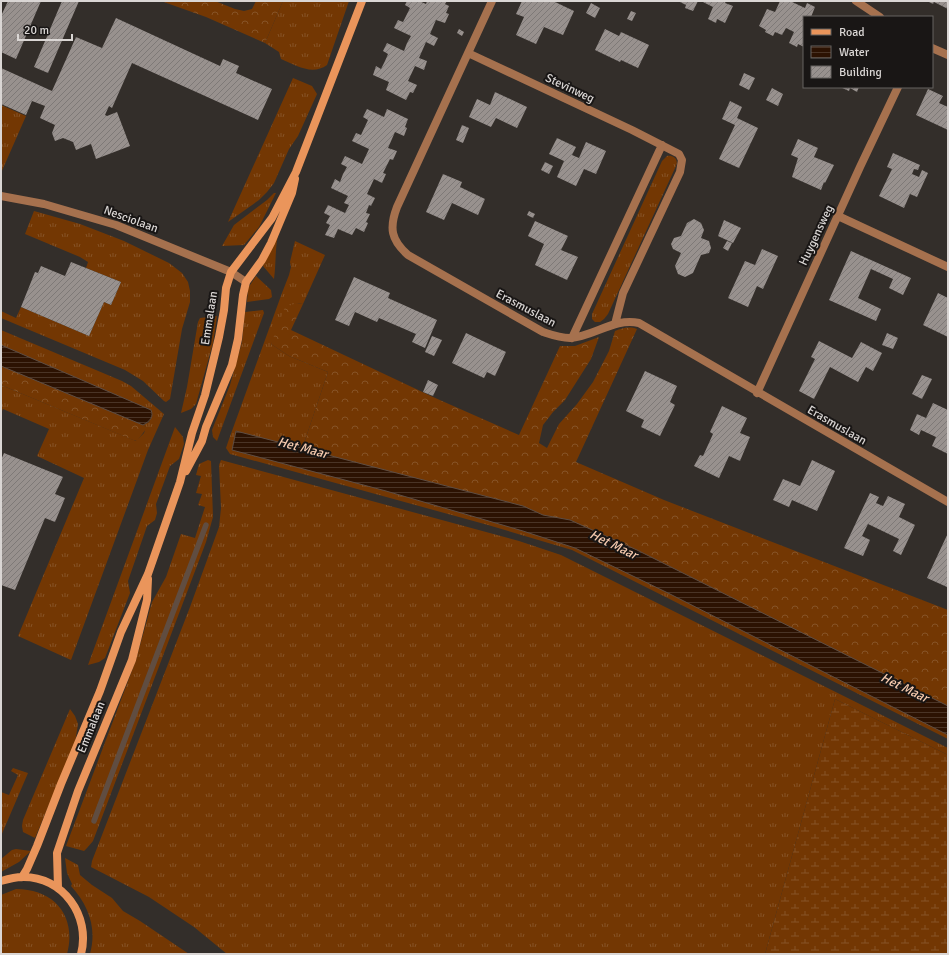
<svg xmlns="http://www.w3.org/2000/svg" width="949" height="955" viewBox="0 0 949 955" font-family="Signika,sans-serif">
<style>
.grass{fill:url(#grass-tufts)}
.forest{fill:url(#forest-crowns)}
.wetland{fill:url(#wetland-marsh)}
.water{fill:url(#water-rules);stroke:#604d41}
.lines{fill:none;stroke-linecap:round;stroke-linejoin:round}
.stream{stroke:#604d41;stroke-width:5.5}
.building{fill:url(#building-hatch)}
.street{stroke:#a6714e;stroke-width:8}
.secondary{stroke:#ea955b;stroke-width:8}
.labels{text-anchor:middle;stroke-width:4;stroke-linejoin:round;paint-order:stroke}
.street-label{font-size:12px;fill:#dad6d4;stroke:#191615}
.water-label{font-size:13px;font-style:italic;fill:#f6caae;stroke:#191615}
</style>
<defs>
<pattern id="grass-tufts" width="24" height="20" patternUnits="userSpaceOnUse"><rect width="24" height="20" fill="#733703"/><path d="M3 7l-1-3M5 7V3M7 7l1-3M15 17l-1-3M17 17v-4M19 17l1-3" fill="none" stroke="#865327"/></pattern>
<pattern id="forest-crowns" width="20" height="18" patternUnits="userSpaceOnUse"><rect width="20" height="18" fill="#733703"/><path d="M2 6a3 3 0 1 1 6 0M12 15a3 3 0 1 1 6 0" fill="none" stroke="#865327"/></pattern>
<pattern id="wetland-marsh" width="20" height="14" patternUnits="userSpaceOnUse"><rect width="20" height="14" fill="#733703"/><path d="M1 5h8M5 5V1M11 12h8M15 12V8" fill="none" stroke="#865327"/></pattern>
<pattern id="water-rules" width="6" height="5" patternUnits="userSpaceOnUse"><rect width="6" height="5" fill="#2c1202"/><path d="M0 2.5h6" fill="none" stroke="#4a3426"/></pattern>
<pattern id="building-hatch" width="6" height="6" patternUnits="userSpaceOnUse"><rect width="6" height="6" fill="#98918e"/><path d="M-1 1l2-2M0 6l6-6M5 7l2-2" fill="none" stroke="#7e7977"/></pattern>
</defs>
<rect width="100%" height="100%" fill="#332e2a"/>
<!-- grass -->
<path class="grass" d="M283,1h66l-22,64c-15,11 -31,0 -46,-6l-2,-7 -14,-9z
M293,78l19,8 5,8 -19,42 -9,13 -15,34 -7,9 -8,8 -31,22z
M1,105l25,11 -25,57z
M667,156c6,-1 12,3 9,10l-68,148 -4,5 -4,3h-5l-3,-3v-5l70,-153z
M274,193h2l-17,34 -15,18 -22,1 12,-21 33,-25z
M34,211l46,13 44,17 45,22 13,10 6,9 2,9v11l-8,27 -12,70 -4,3 -2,-1 -21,-20 -18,-11 -124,-52v-7l15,7 5,-11 68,29 15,-34 7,3 10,-23 -35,-14 2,-6 -8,-5 -55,-23z
M278,235c-3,15 -2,29 -4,44l-11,-13z
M295,241l30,14 -22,49 -6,-1 -26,41 18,12 39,16 -26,77 -66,-18 -4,19 154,41 137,40 52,17 93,45 280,142v4l-376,-189 -84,-25 -258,-71 -4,-6 2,-6 54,-149 7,-18 2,-8 -1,-5z
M256,276l15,14 1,7 -3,2 -22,3 1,-14z
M263,310l1,3 -47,128 -4,-4 -1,-7 18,-45 12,-43 3,-30z
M217,316l-4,27 -17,61 -5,5 -10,4 6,-26 11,-65 2,-4z
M1,330l121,51 9,5 33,28 -16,36 -77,210 -53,-24 66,-158 -47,-22 12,-27 -46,-20 -2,4v-28l135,56 8,-8 2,-6 -3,-2 6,-3 3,-8 -1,-4 -150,-65z
M175,427l8,10 1,7 -5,15 -9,7 -14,38 1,9 -2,7 -8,6 -19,55 2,12 -25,65 -6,4 -11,3z
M208,460l3,1 2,56 -7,25 -113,299 -6,7 -3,3 -18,-5 70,-186 16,-58 14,-25 15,-43 14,4 10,-31 -7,-2 4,-11 -6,-1 5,-17 -5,-1 3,-11z
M221,460l298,81 42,14 387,193v7l-113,-56 -70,255h-538l-33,-27 -45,-30 -58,-30 1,-6 98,-254 29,-80 2,-19 -2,-43z
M70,709l5,7 3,8 -3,19 -40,95 -12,-6 -1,-6 1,-6z
M13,768l15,5 -27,63v-44l8,3 9,-20 -7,-4z
M16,849l15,2 -12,11 -18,10v-13l11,-9z
M65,858l13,7 2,10 12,10 20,13 11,13 17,10 49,33h-99c7,-26 -1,-48 -19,-68l1,-2 -5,-11z
M16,889c39,0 61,28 51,65h-66v-59z"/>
<!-- forest -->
<path class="forest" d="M161,1h54l20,8 9,2 8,-2 4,-8h27l-18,42 -59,-26z
M297,303l6,1 -12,26 142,67 86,38 41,-89h15l24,-9 -8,22 -26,41 -12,12 -10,13 -4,18 8,5 12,-24 18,-20 16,-22 16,-31 6,-20c8,-3 14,-5 22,-2l-61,133 88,38 284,110v96l-311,-156 -67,-30 -27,-5 -20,-9 -221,-57 26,-77 -39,-16 -18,-12 14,-37z
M1,366l142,59 3,2v2l-9,12 -4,-1 -132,-55z"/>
<!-- wetland -->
<path class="wetland" d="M835,699l113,56v199h-183z"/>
<!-- water -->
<path class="water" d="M1,345l150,65c3,7 -1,11 -8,15l-142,-59z
M236,431l287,75 20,9 27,5 67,30 311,156v29l-280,-142 -93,-45 -52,-17 -137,-40 -154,-41z"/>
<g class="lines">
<!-- stream -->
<path class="stream" d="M94,821l112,-296"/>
</g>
<!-- building -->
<path class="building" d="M8,1h33l-25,58 -15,-7v-36z
M62,1h17l-31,72 -14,-6z
M407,1h12l7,3 1,-3h20l-2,3 4,2 -3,7 3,1 -4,9 -9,-3 -6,14 8,4 -4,8 -8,-4 -7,16 8,3 -3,9 -9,-4 -7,15 9,4 -4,8 -3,-1 -4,8 -20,-10 3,-8 -16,-7 3,-9 5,3 4,-8 3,-7 -5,-3 4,-8 17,8 3,-8 4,-7 -17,-8 4,-8 5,2 7,-14 -5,-3z
M522,1h31l21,10 -11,24 -19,-8 -8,17 -20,-9 8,-18 -8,-3z
M678,1h20l-5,10 -8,-3 1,-3z
M701,1h25l-1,2 8,3 -8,17 -8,-4 -1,4 -8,-4 5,-12z
M780,1h10l15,7 2,-5 8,4 -4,10h-7v30l-6,-3 -1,3 -8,-4 5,-11 -8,-4 -4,7 -7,-3 -2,4 -8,-4 1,-2 -7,-4 8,-17 8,3z
M927,1h21v8l-14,-7 -1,2z
M591,3l9,5 -5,10 -9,-5z
M631,11l5,2 -4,8 -5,-2z
M116,18l104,48 3,-7 16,7 -3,7 36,16 -14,31 -126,-57 -20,45 -3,-2 -4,9 2,1 10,-4 13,34 -34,13 -5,-15 -15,6 -3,-8 -10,-4 -8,3 -3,-8 3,-8 -15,-7 5,-12 -13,-5 -6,14 -25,-11v-36l51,23 24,-54 26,11z
M459,29l5,3 -2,4 -5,-3z
M605,29l14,7 2,-4 28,13 -11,23 -17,-8 -1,2 -25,-12z
M744,73l11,5 -6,12 -10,-5z
M840,87h19l-2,5 -7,-4 -1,3z
M772,88l11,6 -5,12 -12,-6z
M928,89l15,7 -4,7 9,4v23l-32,-15z
M495,92l32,15 -10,21 -21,-10 -5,9 -22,-10 8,-18 13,6z
M730,101l12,6 -5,11 21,10 -19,40 -20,-9 16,-34 -13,-6z
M367,109l17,8 3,-8 21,10 -3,8 2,1 -3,8 -9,-4 -7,16 9,3 -4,9 -3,-1 -7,14 3,1 -4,9 -8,-4 -7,15 8,4 -4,8 -2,-1 -3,8 4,1 -4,8 2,1 -4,9 -8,-4 -4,7 -14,-6 -4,9 -9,-3 5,-10 -4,-2 4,-7 -6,-3 4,-8 17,8 4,-8 -5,-2 4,-7 -17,-8 4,-9 5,3 3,-8 4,-7 -6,-3 4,-8 17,8 7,-15 -17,-8 4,-8 5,2 7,-15 -5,-3z
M462,125l7,3 -6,15 -7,-3z
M557,138l19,9 -4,8 7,3 7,-16 20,9 -10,23 -12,-5 -8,17 -19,-9 7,-16 -15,-7z
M798,139l20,9 -4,9 20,8 -9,18 -1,-1 -3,8 -29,-13 6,-19 -7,-3z
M893,153l27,12 -2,5 -4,-1 -2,5 7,3 3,-7 6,3 -11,24 -7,-3 -6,14 -25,-12 13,-27 -5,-2z
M545,162l8,4 -4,8 -8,-4z
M443,174l19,8 -2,5 25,12 -7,16 -26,-12 -8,17 -18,-8z
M529,211l6,3 -2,4 -6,-3z
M694,219l7,4 3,7 -3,8 8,3 2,7 -2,5 -8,2 -8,18 -8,4 -7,-3 -3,-8 6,-13 -8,-4 -2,-5 3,-6 7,-2 6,-13z
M724,220l17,8 -8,15 -15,-7z
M535,221l33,15 -7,14 17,7 -11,23 -32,-15 9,-21 -16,-8z
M727,241l5,2 -4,8 -5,-3z
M762,249l16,7 -15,33 -6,-3 -9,21 -20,-9 17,-37 10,4z
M851,251l60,27 -8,17 -14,-7 4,-9 -22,-10 -13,29 23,11 -5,12 -47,-21z
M71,262l50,20 -10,23 -7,-3 -15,34 -68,-29 14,-35 3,1 3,-7 24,10z
M354,277l36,16 -2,5 49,22 -12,28 -13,-6 4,-8 -37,-16 -2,4 -22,-10 -6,14 -14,-6z
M938,293l10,5v39l-25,-12z
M466,333l40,19 -11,24 -8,-4 -3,6 -32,-15z
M887,333l11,5 -5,11 -11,-4z
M432,336l10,4 -8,16 -9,-4z
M819,341l33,17 9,-16 21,11 -9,18 -7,-4 -8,15 -28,-15 -16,32 -15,-8 16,-32 -4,-2z
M645,371l32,15 -7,16 5,3 -15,31 -19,-9 3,-7 -18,-9z
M922,375l10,4 -10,20 -10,-5z
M428,380l10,5 -5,11 -10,-4z
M933,403l15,7v44l-16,-8 4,-9 -15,-7 -2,5 -9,-5 7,-16 9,4z
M722,406l25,12 -7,15 10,4 -10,24 -11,-5 -10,22 -25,-12 6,-11 3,1 10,-22 -3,-2z
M4,453l59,24 -8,17 10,4 -10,24 -10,-4 -30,72 -14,-5v-125z
M812,460l23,11 -18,40 -25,-11 -3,7 -16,-7 10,-21 17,7z
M870,493l9,4 -3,6 7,3 5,-10 17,8 -6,13 16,8 -14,30 -8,-4 6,-12 -31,-15 -6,12 8,4 -7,16 -19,-8z
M948,533v52l-1,2 -20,-9z"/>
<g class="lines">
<!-- street -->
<path class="street" d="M492,1l-95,206c-8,21 -6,33 11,48l135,77c9,3 17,6 27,6 23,-1 45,-21 69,-15l309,179
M856,1l24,16
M932,48l16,7
M468,53l164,77 47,24 3,6 -2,12 -57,121 -8,31
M1,196l43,8 72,21 115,47 15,10
M838,216l110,51
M572,338l90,-193
M757,393l103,-226 38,-80"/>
<!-- secondary -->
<path class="secondary" d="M186,471l16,-30 4,-14 26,-62 6,-26 5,-44 3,-13 16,-22 9,-17 21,-50 3,-14
M22,877l5,-8 10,-23 24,-62 39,-93 21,-59 27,-58 32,-92 12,-49 13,-38 14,-58 5,-27 2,-22 5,-16 41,-54 24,-46 66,-171
M1,881c7,-2 14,-4 21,-4 41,-1 69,39 59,77
M58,888l-1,-35 21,-62 54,-131 15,-60 1,-21"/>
</g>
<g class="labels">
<!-- street labels -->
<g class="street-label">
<text transform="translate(570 88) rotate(25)" y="4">Stevinweg</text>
<text transform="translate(131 219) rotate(20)" y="4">Nesciolaan</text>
<text transform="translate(816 235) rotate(-65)" y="4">Huygensweg</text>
<text transform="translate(526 308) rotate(28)" y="4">Erasmuslaan</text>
<text transform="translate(209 318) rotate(-81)" y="4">Emmalaan</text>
<text transform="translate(837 425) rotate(30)" y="4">Erasmuslaan</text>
<text transform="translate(91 727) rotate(-68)" y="4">Emmalaan</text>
</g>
<!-- water labels -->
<g class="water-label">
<text transform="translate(303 447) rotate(15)" y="5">Het Maar</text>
<text transform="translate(614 544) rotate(26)" y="5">Het Maar</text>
<text transform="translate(905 687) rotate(26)" y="5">Het Maar</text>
</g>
</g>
<!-- border -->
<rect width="949" height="955" fill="none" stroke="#dad6d4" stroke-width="4"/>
<!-- legend -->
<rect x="803" y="16" width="130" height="72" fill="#191615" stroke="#666361"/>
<rect x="811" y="29" width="20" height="6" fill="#ea955b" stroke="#666361"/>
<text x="839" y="36" font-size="12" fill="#dad6d4">Road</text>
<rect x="811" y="46" width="20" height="12" fill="url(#water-rules)" stroke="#666361"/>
<text x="839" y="56" font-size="12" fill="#dad6d4">Water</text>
<rect x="811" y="66" width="20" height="12" fill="url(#building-hatch)" stroke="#666361"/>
<text x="839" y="76" font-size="12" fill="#dad6d4">Building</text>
<!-- scale -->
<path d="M18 34v6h54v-6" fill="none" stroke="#dad6d4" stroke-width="2"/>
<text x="24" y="34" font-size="12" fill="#dad6d4" stroke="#191615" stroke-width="3" paint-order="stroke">20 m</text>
</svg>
